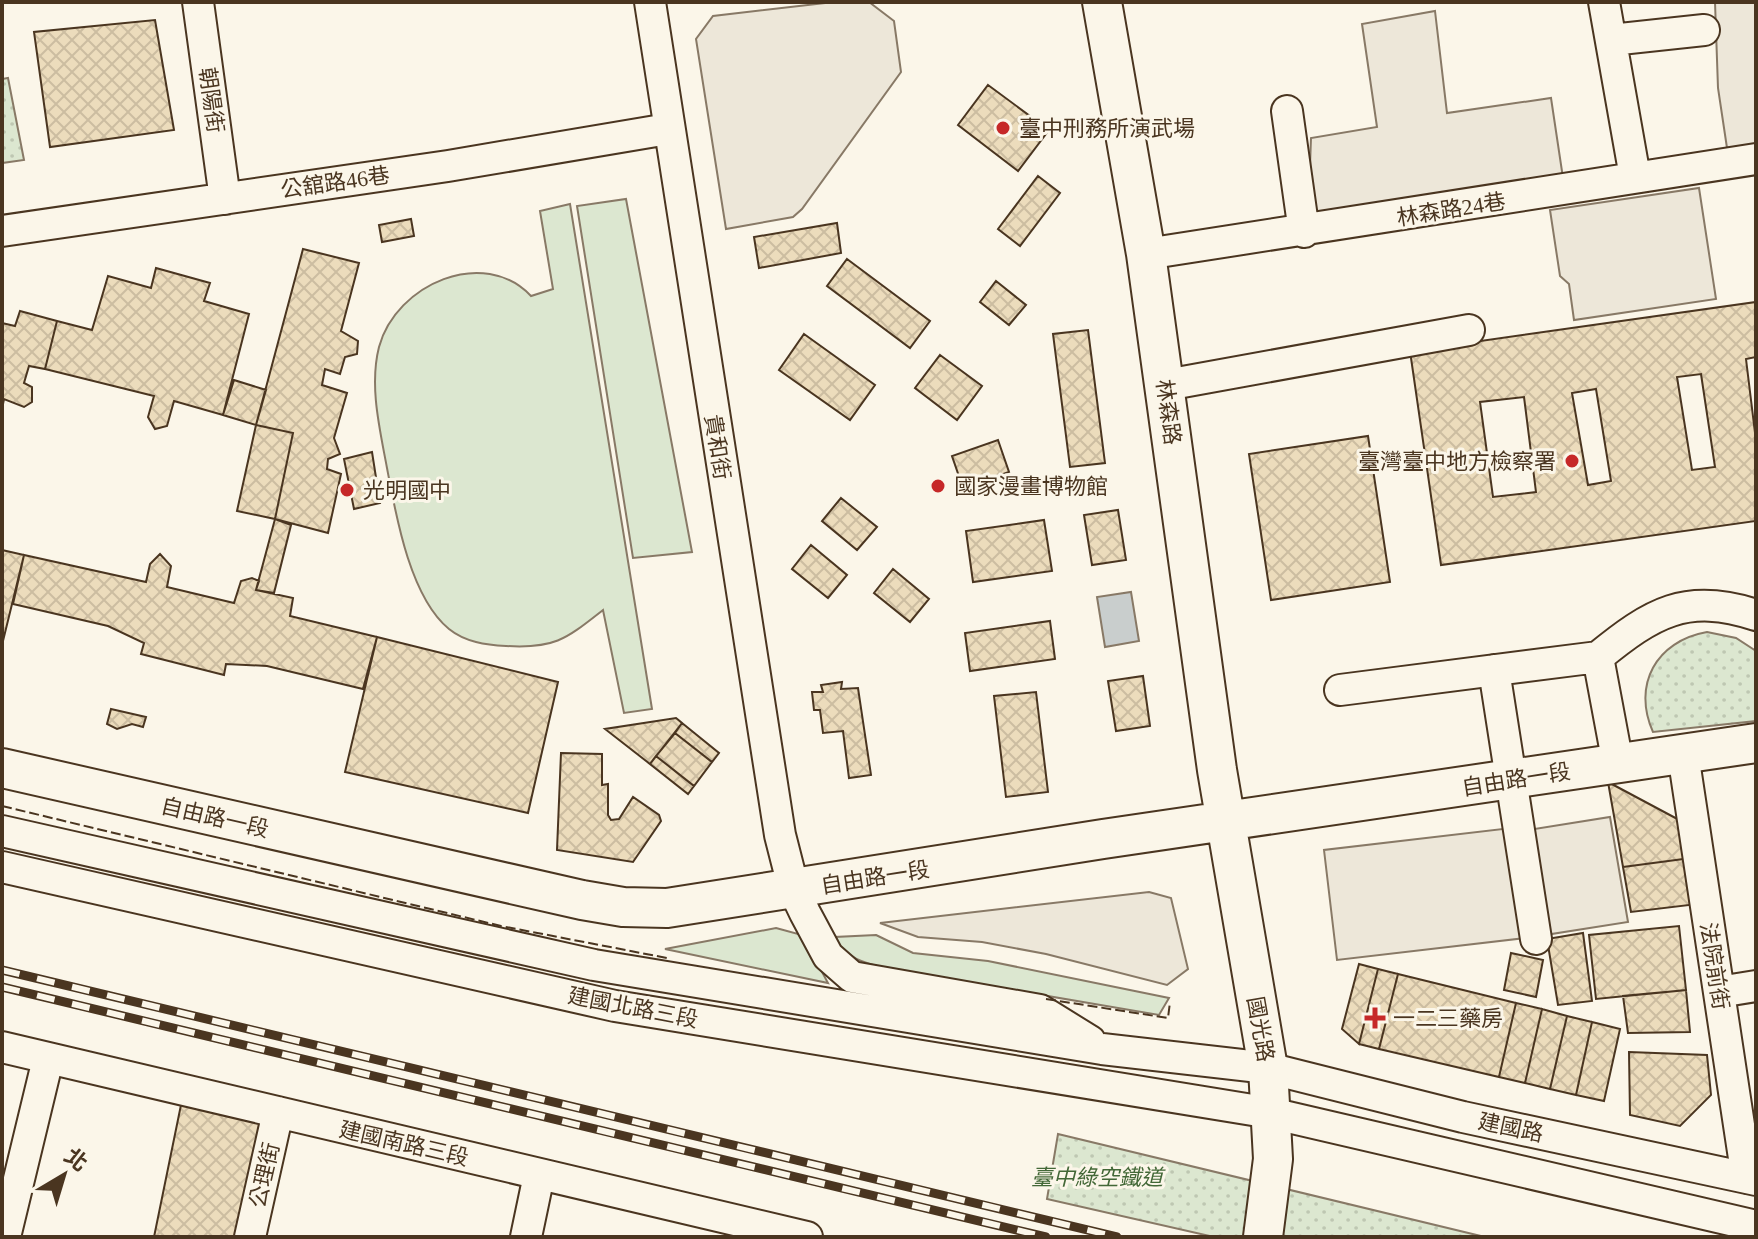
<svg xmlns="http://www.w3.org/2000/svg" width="1758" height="1239" viewBox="0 0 1758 1239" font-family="'Times New Roman','Noto Sans TC',serif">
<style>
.green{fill:#dce7d0;stroke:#887966;stroke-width:2}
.park{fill:url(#park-dots);stroke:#887966;stroke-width:2}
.parking{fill:#ede7d9;stroke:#887966;stroke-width:2}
.water{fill:#c9cecd;stroke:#887966;stroke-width:2}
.building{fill:url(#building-cross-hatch);stroke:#4a3520;stroke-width:2;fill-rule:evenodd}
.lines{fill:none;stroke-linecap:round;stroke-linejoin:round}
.minor-casing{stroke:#4a3520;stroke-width:34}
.major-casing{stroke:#4a3520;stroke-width:42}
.minor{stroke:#fbf6e9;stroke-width:30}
.major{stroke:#fbf6e9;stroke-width:38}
.rail-casing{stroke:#4a3520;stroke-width:9}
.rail{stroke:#fbf6e9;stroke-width:6;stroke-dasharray:18;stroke-linecap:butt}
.fence{stroke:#4a3520;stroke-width:2;stroke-dasharray:10 4;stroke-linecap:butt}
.poi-dot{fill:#c62828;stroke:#fbf6e9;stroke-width:3}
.labels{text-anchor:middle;stroke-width:6;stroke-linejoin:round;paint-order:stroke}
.street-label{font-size:22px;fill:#4a3520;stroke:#fbf6e9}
.poi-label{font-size:22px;fill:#4a3520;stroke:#fbf6e9;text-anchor:start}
.park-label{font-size:22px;font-style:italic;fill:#436837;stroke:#fbf6e9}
</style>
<defs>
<pattern id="park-dots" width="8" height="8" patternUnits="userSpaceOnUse" patternTransform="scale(2)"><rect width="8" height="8" fill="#dce7d0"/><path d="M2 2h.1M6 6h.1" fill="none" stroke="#bec7b2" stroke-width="1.8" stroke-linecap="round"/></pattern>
<pattern id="building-cross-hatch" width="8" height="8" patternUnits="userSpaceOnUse" patternTransform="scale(2)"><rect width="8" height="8" fill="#ecdcbc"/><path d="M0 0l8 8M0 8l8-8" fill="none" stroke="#ccbda1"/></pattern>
</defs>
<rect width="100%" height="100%" fill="#fbf6e9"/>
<!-- green -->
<path class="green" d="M626,199l66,353 -59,6 -56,-352z
M570,204l82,505 -28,4 -21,-103c-37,29 -48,39 -97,36 -20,-1 -41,-4 -57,-17 -39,-32 -53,-113 -62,-161 -7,-38 -18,-82 -8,-121 17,-63 105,-101 152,-51l22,-7 -13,-78z
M776,928l26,7 26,48 -163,-34z
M876,935l37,18 75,8 181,37 -10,17 -270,-46c-21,-5 -45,-10 -54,-32z"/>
<!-- park -->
<path class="park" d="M8,78l16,82 -22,3v-84z
M1707,632l29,6 20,13v70l-103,11c-21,-47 3,-91 54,-100z
M1058,1134l427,103h-271l-167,-38z"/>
<!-- parking -->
<path class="parking" d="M834,2h35l25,19 7,51 -99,137 -9,8 -67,12 -30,-190 17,-23z
M1715,2h41v142l-29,4 -9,-60z
M1435,11l12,102 104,-15 12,80 -255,43 3,-83 66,-11 -15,-103z
M1699,188l17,111 -142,21 -5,-36 -9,-8 -10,-66z
M1610,817l18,105 -83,13 -17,-105z
M1511,828l14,110 -188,22 -13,-110z
M1149,892l22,6 17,71 -21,16 -121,-31 -64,-12 -64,-5 -38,-14z"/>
<!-- water -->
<path class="water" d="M1131,592l8,49 -34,6 -8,-50z"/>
<!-- building -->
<path class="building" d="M155,20l19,110 -124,17 -16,-115z
M988,85l61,45 -31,41 -60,-46z
M1038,176l22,17 -40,53 -22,-17z
M411,219l3,17 -32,6 -3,-17z
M837,223l4,30 -82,15 -5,-31z
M303,249l56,14 -18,68 17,10 -1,13 -12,3 -5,17 -15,-5 -3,16 25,8 -13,45 6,16 -12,5 -1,10 14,5 -13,59 -53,-14 18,-86 -37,-8z
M847,259l83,62 -20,27 -83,-62z
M156,268l54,15 -6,18 45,13 -26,101 -49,-14 -7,25 -12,3 -7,-12 6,-21 -109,-27 12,-48 35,9 16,-54 43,12z
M996,281l30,24 -17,20 -29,-23z
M1756,302v55l-10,2 10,82v80l-315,44 -31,-214zM1701,374l14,93 -23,3 -15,-93zM1596,389l15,92 -23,4 -16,-92zM1524,397l12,95 -43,5 -13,-95z
M20,311l37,10 -12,48 -16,-3 -5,17 8,4v15l-8,5 -20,-8 -2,10v-86l13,3z
M1088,330l17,133 -35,4 -17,-133z
M804,334l71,51 -25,35 -71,-50z
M940,355l42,31 -25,34 -42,-32z
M234,380l32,10 -10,35 -33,-10z
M256,425l37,8 -18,86 -38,-8z
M1368,436l22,146 -119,18 -22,-146z
M998,440l11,32 -46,16 -11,-32z
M372,452l8,51 -26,6 -10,-50z
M841,498l36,29 -20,23 -35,-29z
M1118,510l8,50 -34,5 -8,-50z
M275,519l16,6 -17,68 -18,-3z
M1044,520l8,51 -79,11 -7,-51z
M811,545l36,30 -19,23 -36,-29z
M2,550l22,5 -22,90z
M160,554l11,12 -4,21 67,16 7,-22 11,-3 7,3 -3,9 37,8 -3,18 87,21 -14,52 -96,-23 -41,-2 -2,11 -83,-21 3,-11 -36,-17 -95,-22 11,-49 122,27 4,-18z
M893,569l36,30 -19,23 -36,-29z
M1050,621l5,38 -85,12 -5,-38z
M377,637l181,45 -30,131 -183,-41z
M1143,676l7,50 -34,5 -8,-50z
M842,682l-1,7 17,-1 13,87 -22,3 -6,-47 -20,2 -3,-23h-6l-2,-18h11l-2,-7z
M1036,692l12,100 -42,5 -12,-101z
M111,709l35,8 -3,10 -11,-3 -15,5 -10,-5z
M676,718l6,5 -32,41 -45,-35z
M682,723l37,30 -7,9 -37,-29z
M675,733l37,29 -18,24 -38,-30z
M561,753l41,1v31l6,-1v31l3,5 8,-1 14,-22 26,18 2,6 -28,41 -76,-12z
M656,756l38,30 -6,8 -38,-30z
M1608,782l75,40 8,36 -68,9z
M1691,858l7,46 -67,8 -8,-45z
M1679,926l7,64 -90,9 -7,-64z
M1583,933l9,68 -34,4 -11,-66z
M1511,953l32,7 -7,37 -32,-7z
M1359,964l19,5 -19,75 -17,-15z
M1378,969l20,5 -19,75 -20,-5z
M1398,974l118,29 -17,74 -120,-28z
M1686,990l4,42 -62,1 -5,-37z
M1516,1003l26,6 -17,74 -26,-6z
M1542,1009l25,7 -17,73 -25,-6z
M1567,1016l25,6 -16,73 -26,-6z
M1592,1022l28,7 -16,72 -28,-6z
M1629,1052l78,3 4,40 -31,31 -50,-11z
M182,1100l79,19 -24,118h-83z"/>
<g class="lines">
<defs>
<path id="minor" d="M198,2l27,197
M650,2l130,833 14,55 11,23 23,43 24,21 188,33 50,31
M1604,2l31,175
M1611,40l93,-10
M1287,111l17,121
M2,231l446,-65 220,-37
M1146,254l610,-95
M1166,385l303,-55
M1494,670l42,269
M1340,690l258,-33
M1683,754l64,424
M1618,764l-20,-107c54,-44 88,-65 158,-42
M2,831l592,134 508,84 166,19 195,49 293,63
M2,867l613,139 656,107 485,113
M1719,992l37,-6
M2,1047l805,190
M5,1237l43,-178
M250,1237l28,-125
M526,1237l13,-62"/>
<path id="major" d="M1102,2l44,252 71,516 51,298 5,91 -10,78
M2,768l580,132 41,7 44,1 436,-69 653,-96"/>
</defs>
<!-- minor casing -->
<use href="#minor" class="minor-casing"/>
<!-- major casing -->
<use href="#major" class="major-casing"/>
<!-- minor -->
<use href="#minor" class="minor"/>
<!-- major -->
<use href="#major" class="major"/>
<defs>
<path id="rail" d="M2,970l1115,267
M2,987l1044,250"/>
</defs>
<!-- rail casing -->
<use href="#rail" class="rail-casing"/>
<!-- rail -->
<use href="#rail" class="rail"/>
<!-- fence -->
<path class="fence" d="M2,806l499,120 166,32
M1046,999l122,19 2,-16"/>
</g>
<!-- markers -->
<g class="poi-dot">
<circle cx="1003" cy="128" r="8"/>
<circle cx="1572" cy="461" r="8"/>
<circle cx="938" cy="486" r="8"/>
<circle cx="347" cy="490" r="8"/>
<path d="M1371 1006h8v8h8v8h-8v8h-8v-8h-8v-8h8z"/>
</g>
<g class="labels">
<!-- street labels -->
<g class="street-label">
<text transform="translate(212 100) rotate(82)" y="8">朝陽街</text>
<text transform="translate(335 182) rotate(-8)" y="8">公舘路46巷</text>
<text transform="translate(1451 209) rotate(-9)" y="8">林森路24巷</text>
<text transform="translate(1169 412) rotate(82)" y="8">林森路</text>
<text transform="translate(718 447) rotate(81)" y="8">貴和街</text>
<text transform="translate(1516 779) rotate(-9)" y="8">自由路一段</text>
<text transform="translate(215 817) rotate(13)" y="8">自由路一段</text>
<text transform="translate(875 877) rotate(-9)" y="8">自由路一段</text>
<text transform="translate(1715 966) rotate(81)" y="8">法院前街</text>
<text transform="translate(633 1007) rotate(11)" y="8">建國北路三段</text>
<text transform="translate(1261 1029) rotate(80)" y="8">國光路</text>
<text transform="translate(1511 1127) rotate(12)" y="8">建國路</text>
<text transform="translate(404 1143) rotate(13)" y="8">建國南路三段</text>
<text transform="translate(264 1175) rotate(-77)" y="8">公理街</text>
</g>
<!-- poi labels -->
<g class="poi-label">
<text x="1019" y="136">臺中刑務所演武場</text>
<text x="1556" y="469" text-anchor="end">臺灣臺中地方檢察署</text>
<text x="954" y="494">國家漫畫博物館</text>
<text x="363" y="498">光明國中</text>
<text x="1393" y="1026">一二三藥房</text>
</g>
<!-- park labels -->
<g class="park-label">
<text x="1097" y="1185">臺中綠空鐵道</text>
</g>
</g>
<!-- border -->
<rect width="1758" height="1239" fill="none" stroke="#4a3520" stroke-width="8"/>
<!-- north arrow -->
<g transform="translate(64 1175) rotate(38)" stroke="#fbf6e9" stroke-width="6" paint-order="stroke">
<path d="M0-6L14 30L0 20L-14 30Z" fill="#4a3520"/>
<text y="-12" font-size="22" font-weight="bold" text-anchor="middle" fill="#4a3520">北</text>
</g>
</svg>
